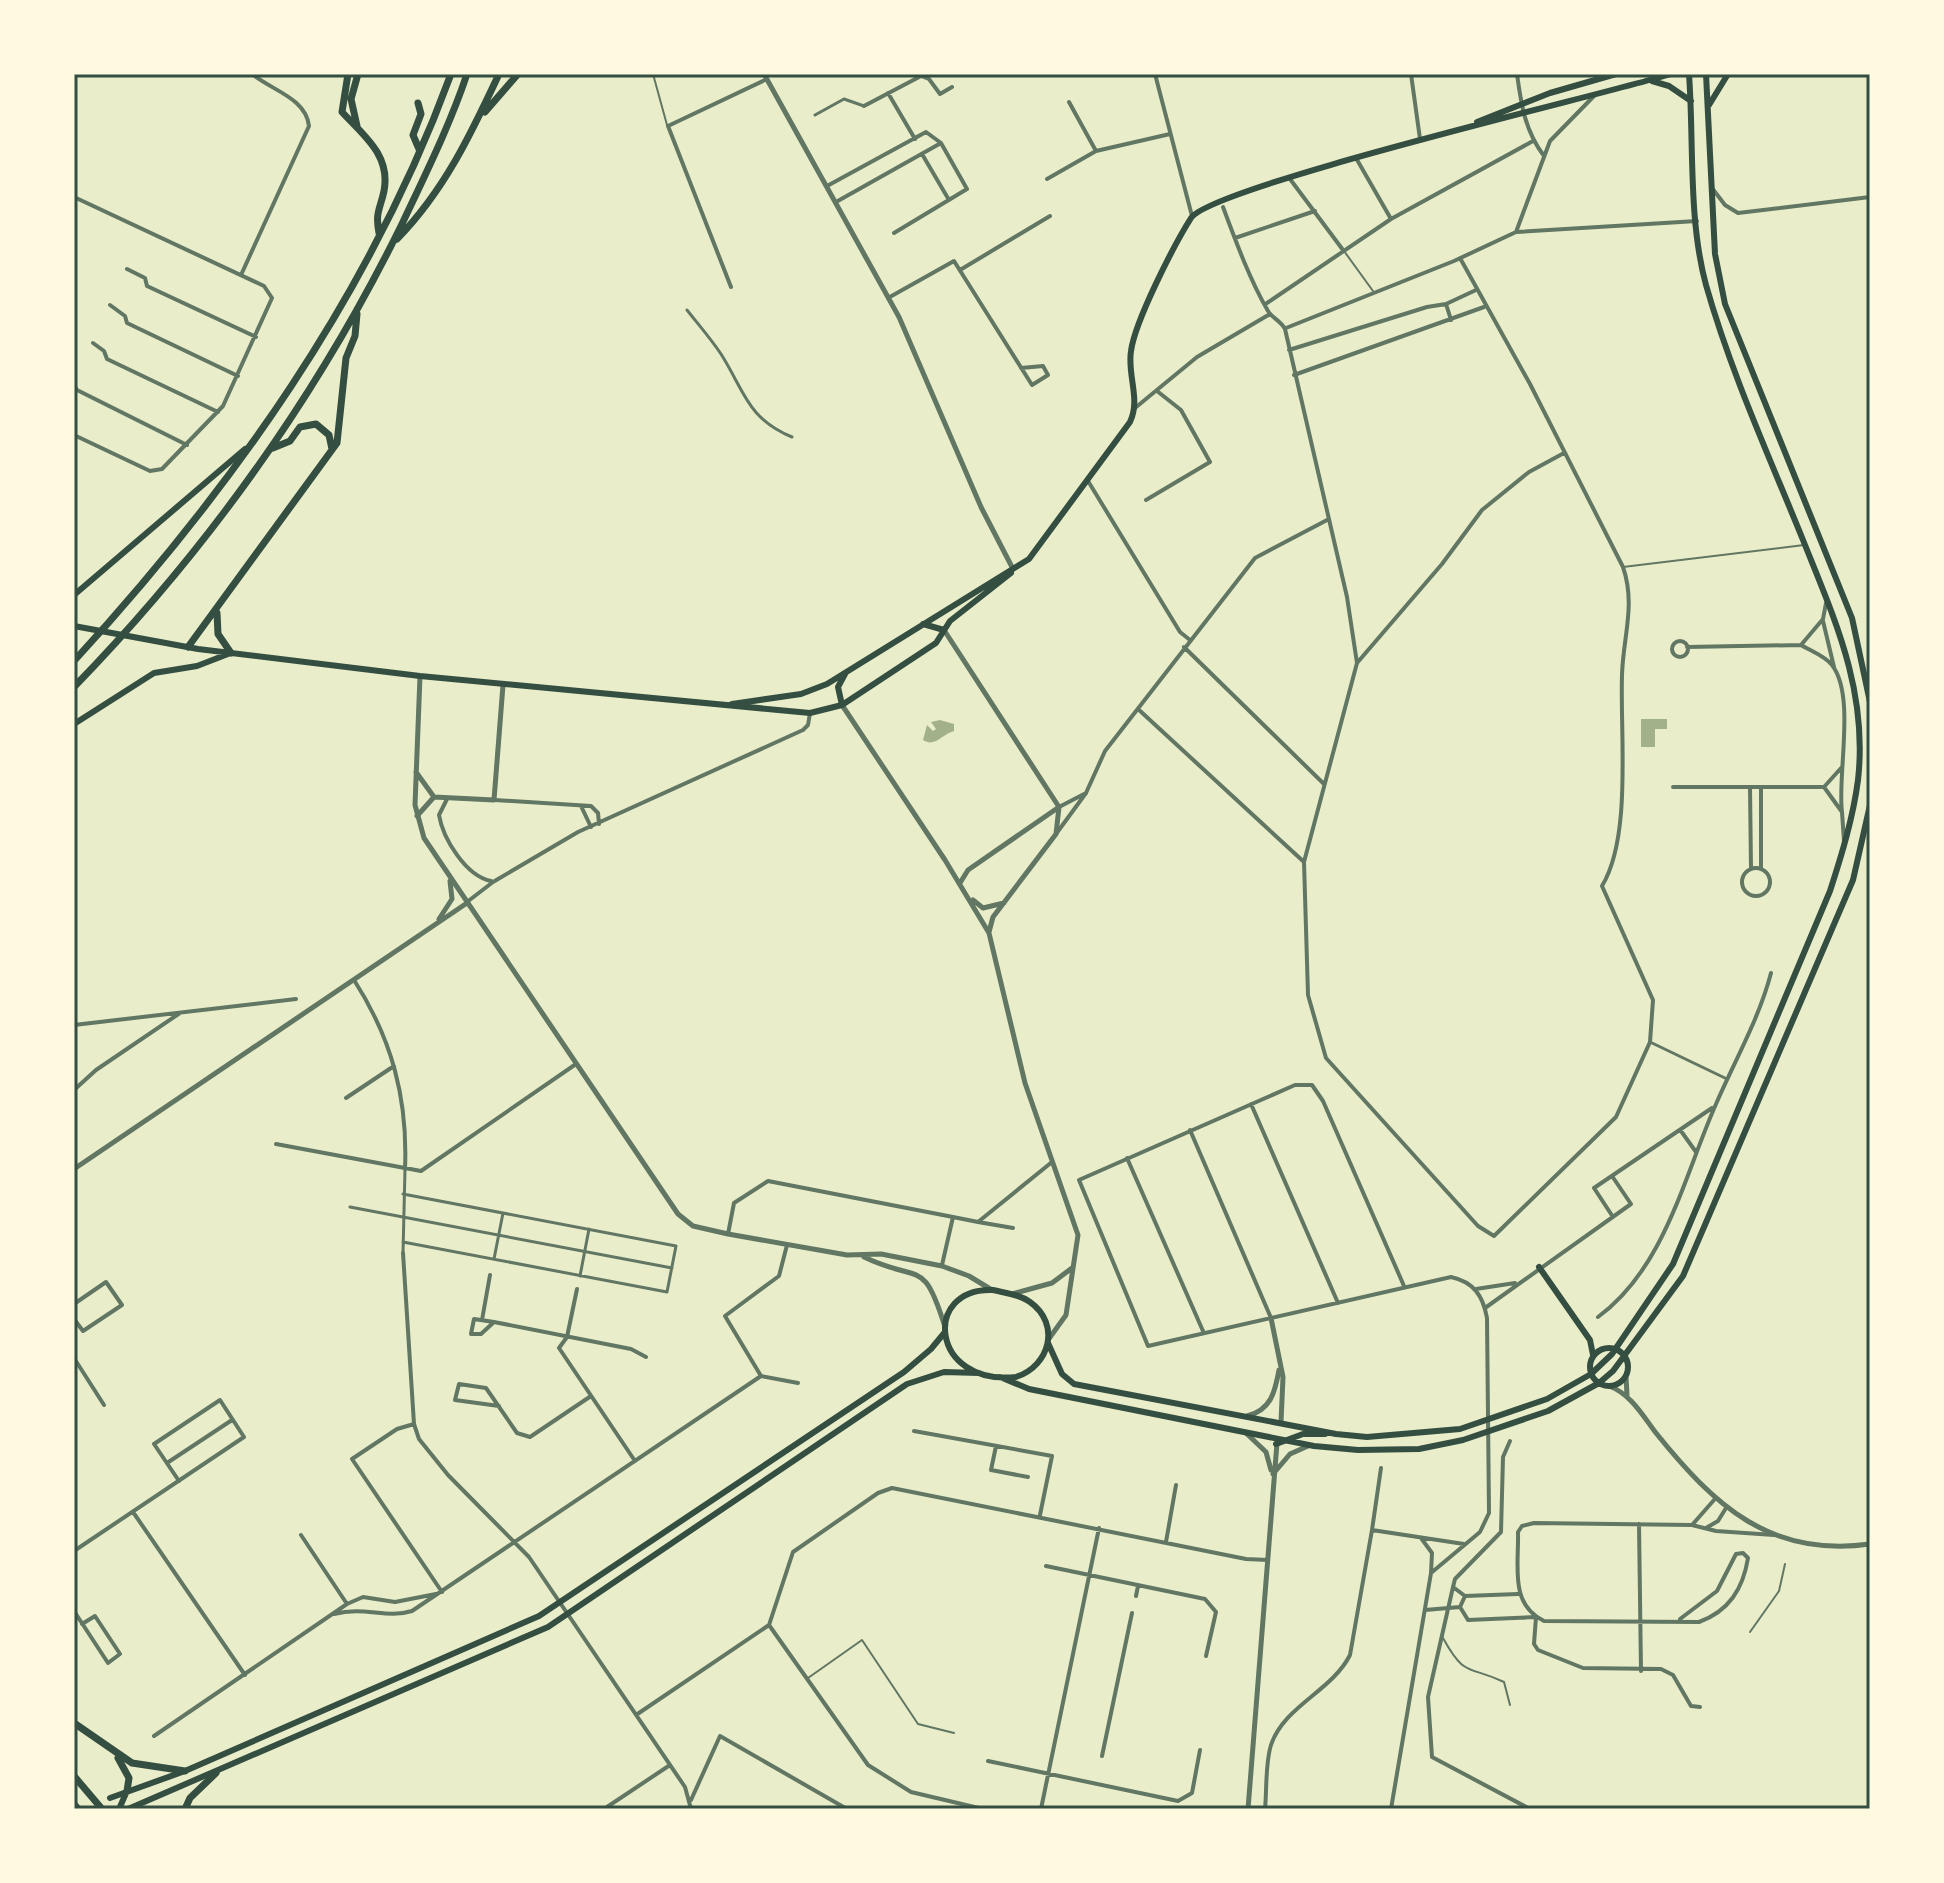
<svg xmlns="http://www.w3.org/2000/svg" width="1944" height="1883" viewBox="0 0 1944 1883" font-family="Mulish,sans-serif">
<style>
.water{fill:#a3b18a}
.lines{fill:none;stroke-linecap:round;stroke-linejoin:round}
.service{stroke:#617663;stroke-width:2}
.pedestrian{stroke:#617663;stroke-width:3}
.minor{stroke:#617663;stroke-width:4}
.tertiary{stroke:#617663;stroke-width:5}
.secondary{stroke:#344e41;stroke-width:6}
.trunk{stroke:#344e41;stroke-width:7}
.neatline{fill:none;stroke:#344e41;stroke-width:3}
</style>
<rect width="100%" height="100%" fill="#e9edc9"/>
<!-- water -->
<path class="water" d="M1641,719h26v10h-12v18h-14z
M940,720l14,4v7c-12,3 -19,17 -31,9l4,-15 6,6 3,-2 -5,-7z"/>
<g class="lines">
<!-- service -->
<path class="service" d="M653,74l14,51
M1344,251l29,40
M1623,567l181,-22
M1750,1632l29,-41 6,-27
M1443,1638c22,40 25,27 61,44l6,23
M808,1678l54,-38 56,84 36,9"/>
<!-- pedestrian -->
<path class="pedestrian" d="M815,115l29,-16 20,7
M687,310c11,14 24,29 34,44 24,38 26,64 71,83
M1650,1042l77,37
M350,1207l322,61
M403,1242l264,50 9,-46 -273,-52
M403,1253l2,-84
M494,1259l9,-46
M580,1276l9,-47"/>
<!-- minor -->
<path class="minor" d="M1155,74l37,142
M1411,74l9,65
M1517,74c4,30 8,57 27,82
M888,93l27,46
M1069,102l27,49 74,-17
M864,106l57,-30 8,3 11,15 12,-7
M922,154l27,46
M1356,158l35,61
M1047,179l49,-28
M1290,179l53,71
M827,186l99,-54 15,11 26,46 -73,44
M1712,188l13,17 13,8 132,-16
M74,197l190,89 8,12 -49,108 -61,63 -12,2 -76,-36
M836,202l105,-59
M1223,207c13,35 27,73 45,104 4,7 13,10 17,18l62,268 10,66
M1516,232l181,-11
M1516,232l34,-91 45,-46
M1235,238l80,-27
M1460,258l70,126 93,183c13,38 0,70 -1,108 -2,59 10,162 -20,211l51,114 -3,42 -34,75 -122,119 -16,-10 -152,-168 -18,-63 -4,-133 53,-199 85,-99 40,-54 47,-38 35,-19
M127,269l18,9 2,8 109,51
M960,270l90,-54
M241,275l68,-149c-3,-28 -38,-36 -57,-52
M731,287l-63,-161 99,-47
M888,298l66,-37 78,124 16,-10 -5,-9 -22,2
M1267,303l124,-84 142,-78
M1446,304l5,16
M110,305l15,11 2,7 111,53
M1286,328l168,-67 62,-29
M93,343l11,8 3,8 111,53
M1289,350l138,-43 19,-3 30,-14
M1294,375l190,-68
M74,385l3,5 110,55
M1135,408l62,-51 73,-43
M1088,481l92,151 10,8
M1146,500l64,-38 -29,-52 -24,-19
M1826,603l-3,16 -22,26c10,6 24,11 31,20 24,31 5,110 10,147
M1823,621l11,46
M1672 649a8 8 0 1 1 16 0a8 8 0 1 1-16 0Z
M1184,647l140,137
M1687,647l114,-2
M1138,709l166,153
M1842,767l-18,20 18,25 2,29
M1673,787h151
M1750,787l1,82
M447,799l-8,16c4,24 27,61 52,66
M495,800l96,6 7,7 1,11
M581,806l10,21
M1059,807l27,-14
M1056,834l30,-41 19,-42 150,-193 74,-39
M1742 882a14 14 0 1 1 28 0a14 14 0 1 1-28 0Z
M1761,869v-82
M467,902l26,-20 85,-50 225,-102 5,-5 2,-12
M354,980c38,59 54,119 51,189
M74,1025l222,-26
M74,1090l22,-20 84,-57
M346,1098l48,-32
M1251,1104l87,199
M1190,1130l81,188
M1681,1131l15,21
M276,1144l145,27 155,-107
M1127,1158l76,173
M1613,1217l-19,-29 118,-80
M978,1222l35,6
M728,1234l6,-31 34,-22 185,36
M403,1253l11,171 5,15 29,36 81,82 156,230 6,22
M942,1265l11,-48 25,5 74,-60
M1404,1286l-81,-185 -11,-16h-17l-216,95 69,166 303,-69c23,5 32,19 36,41l2,195 -9,19 -49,41
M577,1289l-10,48 -8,11 76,113
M1476,1289l39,-6
M74,1304l32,-22 16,23 -39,26 -9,-12
M1485,1308l146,-104 -19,-28
M1598,1317c67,-49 86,-141 118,-213 19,-44 43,-85 55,-131
M474,1319l20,3 -13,12h-10z
M482,1320l8,-45
M494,1322l137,27 15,8
M74,1358l30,47
M761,1376l-36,-60 54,-40 8,-31
M499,1406l-44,-6 4,-16 27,4 31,45 13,4 61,-41
M414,1424l-17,5 -45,30 90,133
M914,1431l138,25 -12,59
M1510,1441l-7,16 -2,75 -46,47 -2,8 -25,110 4,60 98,52
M996,1446l-5,24 37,7
M167,1463l65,-43
M133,1512l112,163
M1639,1524l2,147
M1692,1525l22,-25
M1706,1528l12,-7 8,-13
M1372,1530l9,-62
M301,1535l46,69
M1166,1542l10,-57
M74,1551l170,-114 -24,-37 -66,44 25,37
M1046,1566l159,33 11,13 -10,44
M1453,1587l12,9
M1518,1594l-53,2 -5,11 8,13 68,-3 -2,27 4,6 45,18 78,1 12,6 18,31 9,1
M1136,1596l2,-10
M1425,1610l35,-3
M74,1611l34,52 12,-9 -25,-38 -13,8
M334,1614c31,-8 52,5 78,-3l349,-235 37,7
M1680,1619l37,-28 19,-37 7,-1 5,5c-5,31 -19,53 -49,64l-155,-1c-35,-17 -25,-55 -26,-89l4,-6 12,-3 158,2 24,6 58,4
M769,1625l24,-73 85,-59 14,-5 354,71 22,1
M769,1625l99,140 43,27 72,17
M636,1715l133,-90
M154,1736l193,-132 16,-7 32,5 41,-8
M1102,1756l30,-143
M988,1761l190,40 14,-8 8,-43
M691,1800l29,-64 127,73
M604,1809l66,-44
M1041,1809l58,-281
M1265,1809c2,-20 0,-45 6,-64 13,-39 61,-54 79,-90l22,-125 92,14
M1391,1809l40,-236 1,-20 -11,-15"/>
<!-- tertiary -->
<path class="tertiary" d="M764,74l135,243 82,190 32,62
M944,630l115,177 -3,27 -63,83 -4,15
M420,676l-5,129 9,33 254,376 15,12 35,8 119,21 34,-1 61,12 27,10 23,14
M842,705l103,155 44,73 36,150 53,152 -12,80 -18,25
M416,772l18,25
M434,797l60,3 9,-115
M417,816l17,-19
M960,883l8,-13 91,-63
M973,900l10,8 21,-5
M439,919l13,-20 -2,-18
M74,1169l393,-266
M864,1257c56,27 59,-1 81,70
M1012,1294l40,-11 20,-15
M1271,1318l12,59 -2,45
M1626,1377l1,18
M1609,1386c22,8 34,30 47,47 58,72 114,125 214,111
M1247,1416c24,-6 28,-24 32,-46
M1246,1433l20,19 5,18
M1273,1474l17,-20 18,-8
M1248,1809l29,-366"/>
<!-- secondary -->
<path class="secondary" d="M1706,74l9,180 10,50 127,314 18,84
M1652,81l17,5 22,15
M1709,105l19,-31
M1477,122l73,-29 66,-19
M74,595l171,-146
M923,624l21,6
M74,626l124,23 222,27 390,37 32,-8 94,-62 14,-22 61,-48
M732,704l69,-10 26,-10 202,-125 101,-137c11,-23 -3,-47 1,-71 4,-30 43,-106 60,-133 21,-32 415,-124 480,-144
M842,705l-4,-18 7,-13
M74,724l80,-51 43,-7 31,-12
M1539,1267l51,73 3,15
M993,1290c12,3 26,4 37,12 31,22 20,64 -14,75 -86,9 -94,-90 -23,-87z
M1048,1343l14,31 12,10 262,50 31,3 93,-8 87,-30 44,-25 21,-20 61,-90 157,-373c12,-37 23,-73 28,-111 10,-89 -23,-160 -55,-240 -34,-84 -72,-167 -97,-255 -18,-66 -12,-143 -17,-211
M1590 1367a19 19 0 1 1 38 0a19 19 0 1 1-38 0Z
M1000,1377l29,12 285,57 44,4 61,-1 44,-9 85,-29 51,-28 14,-12 70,-95 170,-396 17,-75
M1276,1444l27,-10h22
M110,1798l75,-27 354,-155 365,-244 27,-23 14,-17
M119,1809l8,-18
M128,1809l420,-182 359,-243 37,-12 35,1"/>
<!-- trunk -->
<path class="trunk" d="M348,74l-6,38c21,23 49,43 42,79 -4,19 -9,21 -5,42
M418,103l3,11 -8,21 6,14
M485,112l33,-38
M357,126l-6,-27 7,-25
M397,239c47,-48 74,-105 102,-165
M273,448l17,-7 10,-14 16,-3 13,11 3,14
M217,613l1,21 13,19
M188,647l149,-204 9,-85 9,-22 2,-22
M74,661c158,-172 296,-366 377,-587
M74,687c133,-137 244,-292 328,-463 23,-49 48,-99 65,-150
M74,1723l58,40 53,8
M118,1758l11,20 -2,13
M74,1776l28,33
M74,1804l4,5
M185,1809l5,-11 26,-25"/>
</g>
<!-- border -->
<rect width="1944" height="1883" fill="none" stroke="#fefae0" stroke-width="152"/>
<rect x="76" y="76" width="1792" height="1731" class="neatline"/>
</svg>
